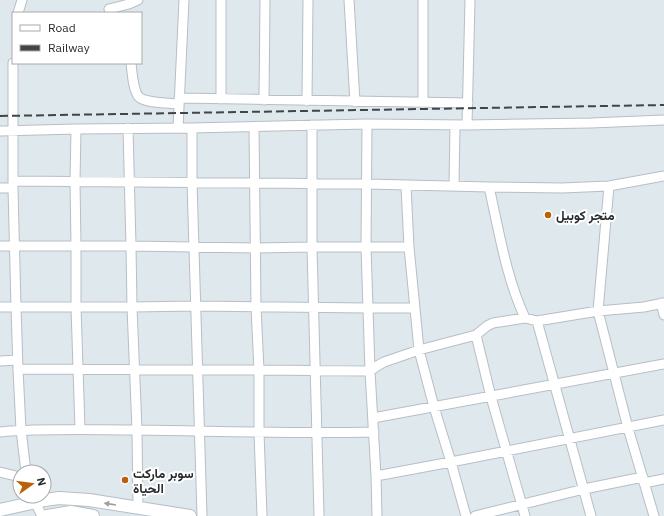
<svg xmlns="http://www.w3.org/2000/svg" width="664" height="516" viewBox="0 0 664 516" font-family="'IBM Plex Sans',Vazirmatn,sans-serif">
<style>
.lines{fill:none;stroke-linecap:round;stroke-linejoin:round}
.minor-casing{stroke:#b6bfc5;stroke-width:11}
.major-casing{stroke:#b6bfc5;stroke-width:14}
.minor{stroke:#fff;stroke-width:9}
.major{stroke:#fff;stroke-width:12}
.rail{stroke:#404547;stroke-width:2;stroke-dasharray:8 4;stroke-linecap:butt}
.oneway{fill:#9ea0a0}
.poi-dot{fill:#bc6008;stroke:#fff;stroke-width:1.5}
.labels{text-anchor:middle;stroke-width:4;stroke-linejoin:round;paint-order:stroke}
.poi-label{font-size:13px;font-weight:bold;fill:#272b2d;stroke:#fff;text-anchor:start}
</style>
<rect width="100%" height="100%" fill="#dee8ed"/>
<g class="lines">
<defs>
<path id="minor" d="M221,0v99
M349,0l6,102
M109,9l20,-5 9,-4
M18,13l4,-13
M13,63v125l3,119 2,62 3,61 5,42
M131,63c1,8 2,28 8,34 6,6 31,6 40,7
M179,98l289,5
M264,100l1,-100
M307,101l1,-101
M423,103v-103
M367,124l-1,123 4,124 6,105 1,40
M312,125v122l7,269
M467,125l3,-125
M254,127l2,180 3,63v62l3,84
M128,128l3,118 1,61 5,123 1,78
M178,128l6,-128
M192,128v54l10,334
M76,129l-1,52 1,65v61l4,122
M0,131l76,-2 116,-1 175,-4 100,1 124,-2 73,-3
M13,181l354,3 122,3 73,1 47,-2 55,-10
M406,186l3,61 10,103 15,57 17,55 15,54
M454,186l1,-61
M609,186l-11,125 30,117 26,88
M489,187c10,44 17,90 36,131
M0,188h13
M0,246h131l124,2 57,-1h97
M661,303l3,12
M0,307h132l64,-1 172,2h47
M537,321l54,195
M476,335l15,62 34,119
M0,361l17,-1
M18,369l241,1 111,1 7,-5 7,-4 35,-12 57,-15 11,-9 6,-3 32,-5 12,3 61,-10 46,-4 20,-4
M373,418l291,-54
M0,432c47,-4 93,-2 140,-2 78,1 156,4 234,2
M0,472l20,5
M376,476l75,-14 213,-42
M644,483l20,-4
M33,496l2,6 7,14
M475,516l109,-27 59,-12"/>
<path id="major" d="M0,510l45,-10 14,-2 30,2 101,16
M47,516l24,-4 22,4"/>
</defs>
<!-- minor casing -->
<use href="#minor" class="minor-casing"/>
<!-- major casing -->
<use href="#major" class="major-casing"/>
<!-- minor -->
<use href="#minor" class="minor"/>
<!-- major -->
<use href="#major" class="major"/>
<!-- rail -->
<path class="rail" d="M0,116l664,-11"/>
</g>
<!-- one-way arrows -->
<defs><path id="oneway-solid" d="M-6-.8H1V-3.2L6.5 0L1 3.2V.8H-6Z"/></defs>
<use class="oneway" href="#oneway-solid" transform="translate(110 504) rotate(-171)"/>
<!-- markers -->
<g class="poi-dot">
<circle cx="548" cy="215" r="4"/>
<circle cx="125" cy="480" r="4"/>
</g>
<g class="labels">
<!-- poi labels -->
<g class="poi-label">
<text x="556" y="220">متجر كوبيل</text>
<text x="133" y="478">سوبر ماركت<tspan x="133" dy="15">الحياة</tspan></text>
</g>
</g>
<!-- legend -->
<rect x="12" y="12" width="130" height="52" fill="#ffffff" stroke="#a9aaab"/>
<rect x="20" y="25" width="20" height="6" fill="#ffffff" stroke="#a9aaab"/>
<text x="48" y="32" font-size="12" fill="#272b2d">Road</text>
<rect x="20" y="45" width="20" height="6" fill="#404547" stroke="#a9aaab"/>
<text x="48" y="52" font-size="12" fill="#272b2d">Railway</text>
<!-- north arrow -->
<g transform="translate(32 484) rotate(76)"><circle r="19" fill="#ffffff" stroke="#a9aaab"/>
<path d="M0-3L7 15L0 10L-7 15Z" fill="#bc6008"/>
<text y="-6" font-size="11" font-weight="bold" text-anchor="middle" fill="#272b2d">N</text>
</g>
</svg>
